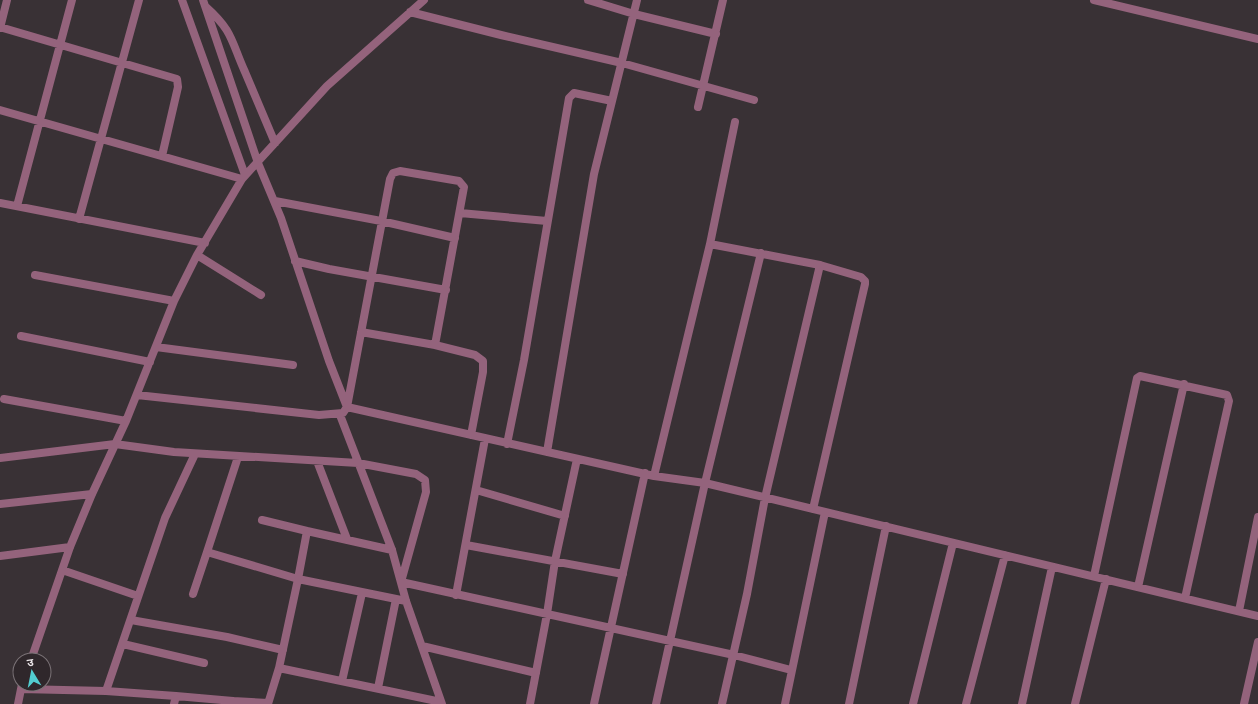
<svg xmlns="http://www.w3.org/2000/svg" width="1258" height="704" viewBox="0 0 1258 704" font-family="Ubuntu,'Noto Sans Devanagari',sans-serif">
<style>
.lines{fill:none;stroke-linecap:round;stroke-linejoin:round}
.minor{stroke:#94637c;stroke-width:8}
</style>
<rect width="100%" height="100%" fill="#393135"/>
<g class="lines">
<!-- minor -->
<path class="minor" d="M182,0l63,175
M203,0l55,163 23,55 48,143 18,46
M588,0l46,14 82,20
M1094,0l164,39
M206,7c27,24 25,34 39,65 10,24 20,47 30,71
M410,12l91,23 121,28 132,37
M0,27l177,52 1,8 -16,69
M0,28l7,-28
M698,107l25,-107
M0,110l242,69
M275,201l106,20 74,17
M0,203l205,40
M17,206l55,-206
M460,213l87,8
M79,219l60,-219
M710,244l25,-122
M197,255l64,40
M295,261l34,8 117,21
M35,275l139,26
M361,332l74,13
M21,336l129,26
M156,347l137,18
M137,395l182,20 24,-2 4,-6 43,-228 3,-6 7,-2 59,10 5,6 -29,158 40,10 8,6v11l-12,63
M4,399l122,22
M347,407l307,69 51,7 553,133
M340,415l52,135 14,51 36,103
M507,444l17,-84 45,-262 5,-5 38,8
M547,452l47,-278 43,-174
M238,457l-31,95 91,27 108,22
M0,458l115,-14 59,8 184,11 58,11 9,6 1,12 -25,90 333,73 57,15
M317,461l30,78
M654,476l56,-232 110,21 41,12 4,4v3l-52,225
M476,490l89,26
M0,504l92,-10
M262,520l45,11
M466,545l157,29
M392,550l-85,-19 -9,48 -19,89 162,34
M0,556l70,-9
M62,570l76,26
M1094,576l43,-198 3,-2 87,19 2,6 -44,197
M1138,587l46,-203
M193,594l14,-42
M456,595l29,-156
M1239,611l19,-94
M131,620l96,17 56,13
M123,644l81,19
M422,646l114,27
M31,660l39,-113 22,-53 34,-73 48,-120 23,-46 45,-76 85,-93 97,-86
M342,681l20,-88
M378,688l18,-89
M21,689l85,2 70,5
M106,691l59,-173 30,-64
M233,701l35,2
M18,704l4,-20
M174,704l2,-8 57,5 -1,3
M268,704l11,-36
M530,704l17,-90 8,-53 22,-102
M594,704l51,-231
M656,704l49,-221 56,-230
M722,704l25,-110 18,-96 55,-233
M785,704l40,-192
M849,704l37,-178
M913,704l40,-161
M966,704l39,-149
M1022,704l30,-137
M1075,704l31,-125
M1244,704l14,-62"/>
</g>
<!-- north arrow -->
<g transform="translate(32 672) rotate(350)"><circle r="19" fill="#2f272b" stroke="#7b7377"/>
<path d="M0-3L7 15L0 10L-7 15Z" fill="#52cdd0"/>
<text y="-6" font-size="11" font-weight="bold" text-anchor="middle" fill="#ece6e9">उ</text>
</g>
</svg>
